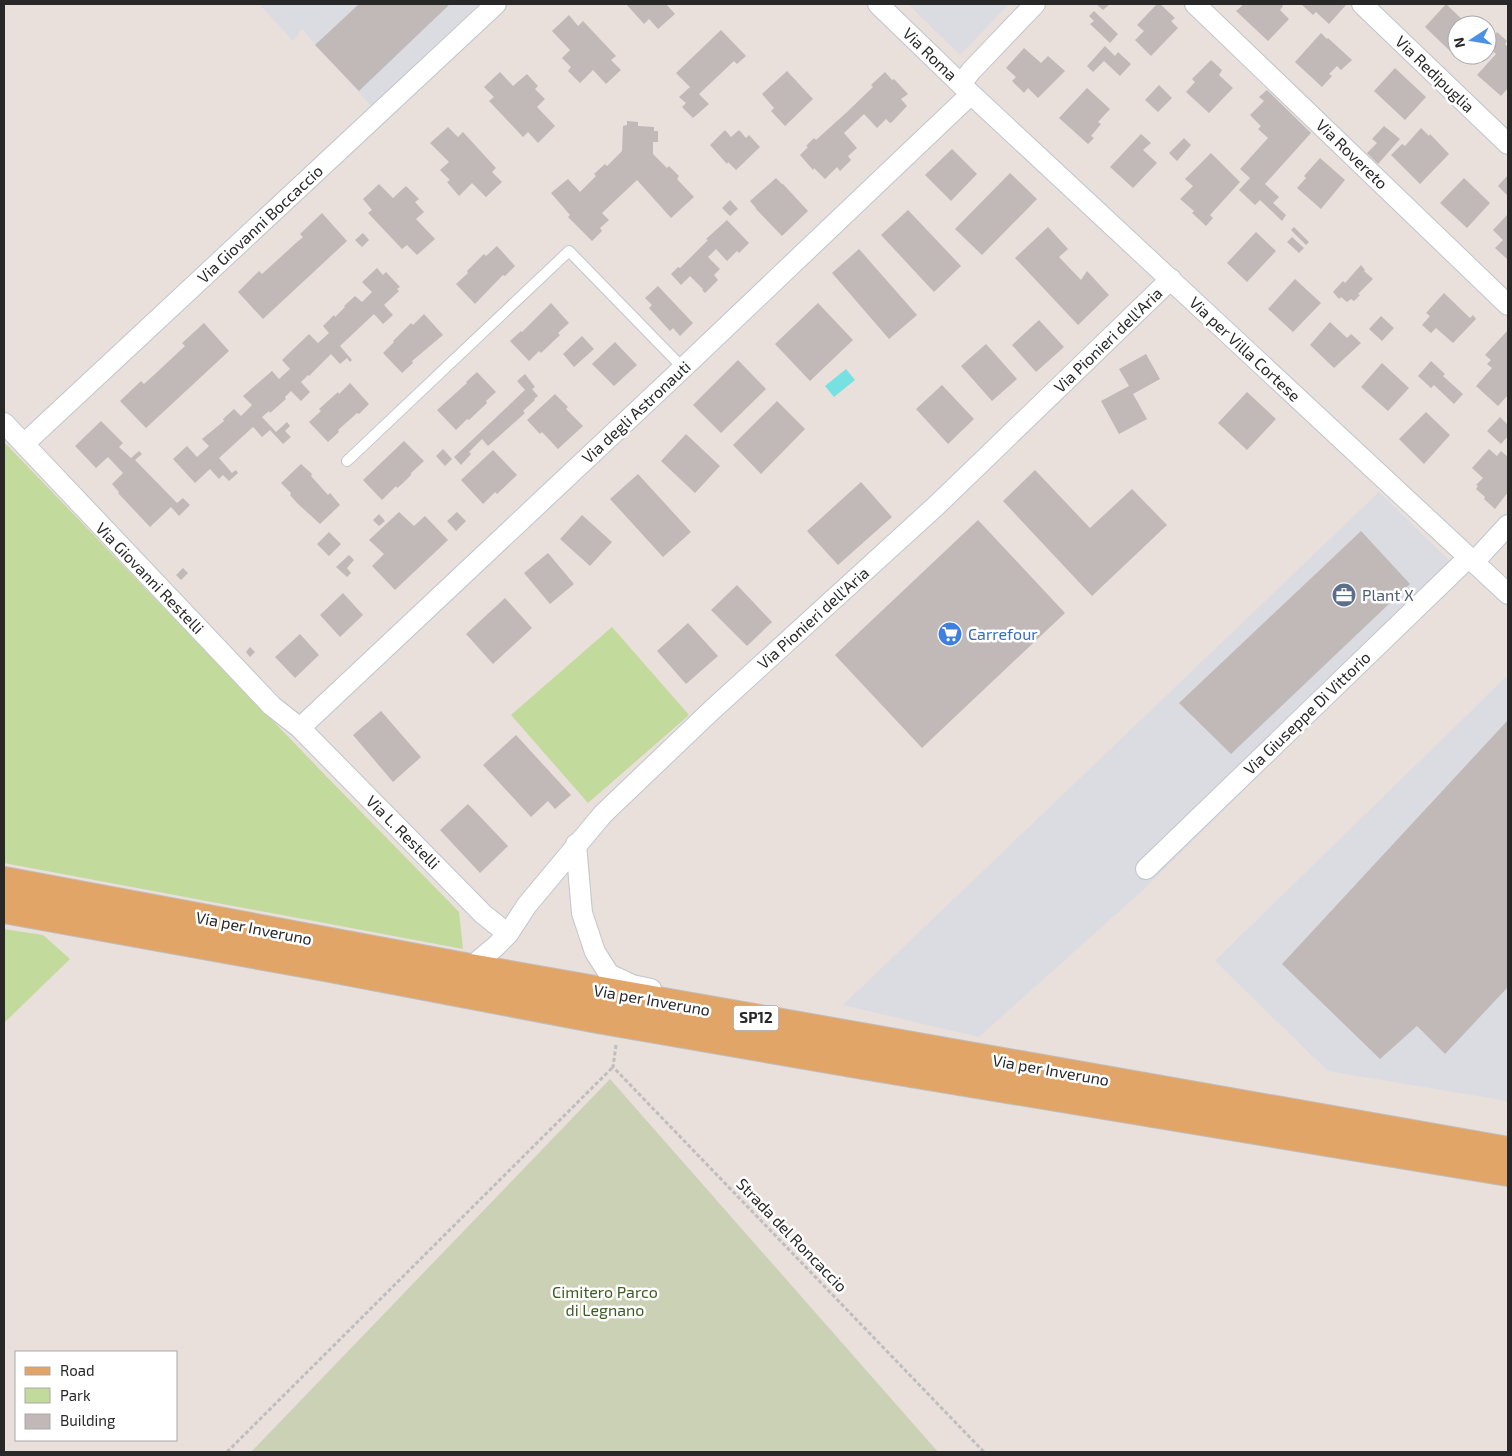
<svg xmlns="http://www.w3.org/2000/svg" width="1512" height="1456" viewBox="0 0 1512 1456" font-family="'Exo 2',sans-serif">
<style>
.industrial{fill:#dbdbe2}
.green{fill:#c2da9c}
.cemetery{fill:#cad1b4}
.water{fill:#77e1e1}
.building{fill:#c1b9b7}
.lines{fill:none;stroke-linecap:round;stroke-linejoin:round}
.service-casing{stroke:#bfc6cd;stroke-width:12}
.minor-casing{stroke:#bfc6cd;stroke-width:22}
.primary-casing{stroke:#bebebe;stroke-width:30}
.path{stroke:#bebebe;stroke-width:3;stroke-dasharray:4 2.5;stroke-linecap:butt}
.service{stroke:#fff;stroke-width:10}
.minor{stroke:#fff;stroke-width:20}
.primary{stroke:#e1a567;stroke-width:28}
.labels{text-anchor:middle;stroke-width:5;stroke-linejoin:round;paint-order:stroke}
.shield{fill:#fff;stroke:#686868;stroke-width:1}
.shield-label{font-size:15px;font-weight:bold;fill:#282828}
.street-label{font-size:16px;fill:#282828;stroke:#fff}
.service-label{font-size:16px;fill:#4e5e75;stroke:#fff;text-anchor:start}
.shop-label{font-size:16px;fill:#366cbe;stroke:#fff;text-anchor:start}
.park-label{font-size:16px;fill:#3c5c20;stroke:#fff}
</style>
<rect width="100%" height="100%" fill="#e9dfdb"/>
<!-- industrial -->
<path class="industrial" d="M259,4h220l-108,102 -69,-77 -9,12z
M908,4h101l-49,51z
M1379,492l84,82 -320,316 -164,147 -136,-32z
M1508,675v426l-180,-30 -113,-110z"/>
<!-- green -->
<path class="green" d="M4,442l322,334 133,136 4,37 -459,-86z
M612,627l77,88 -101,88 -77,-88z
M4,929l39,6 27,24 -66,64z"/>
<!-- cemetery -->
<path class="cemetery" d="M610,1079l328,373h-687z"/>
<!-- water -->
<path class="water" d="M846,369l9,11 -21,17 -9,-11z"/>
<!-- building -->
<path class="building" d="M359,4h91l-91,87 -44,-46z
M626,4h40l9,10 -17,15 -9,-10 -5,5z
M1096,4h14l-7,6z
M1157,4h3l15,14 -4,3 7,7 -27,28 -16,-16 9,-9 -7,-6z
M1244,4h37l2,2 -3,4 9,9 -21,22 -32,-30z
M1301,4h44l1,1 -17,19 -13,-12 -3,3z
M1446,4l22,21h-11v18l-7,8 -25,-24z
M1094,11l24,23 -8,9 -20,-19 4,-3 -5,-5z
M569,15l9,11 5,-5 33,35 -5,4 10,10 -15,14 -13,-14 -13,13 -12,-12 3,-4 -9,-9 8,-8 -18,-19z
M721,30l25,26 -9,8 -3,-3 -35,33 10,10 -16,14 -11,-11 4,-4 -7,-6 11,-10 -14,-14z
M1497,32l10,9 -2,3 3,3v41l-7,8 -24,-21 19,-21 -9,-8v-4z
M1321,33l6,6 1,-1 24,22 -11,10 -4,-4 -8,8 3,2 -10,11 -27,-25z
M1105,46l10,10 3,-4 13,12 -11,12 -16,-15 -11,11 -6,-6z
M1024,48l17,15 7,-7 17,15 -27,27 -10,-10 -4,5 -12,-12 4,-4 -10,-9z
M1211,60l11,10 -3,5 14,13 -24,25 -23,-21 9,-10 -3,-3z
M1395,68l31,29 -21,23 -31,-29z
M787,71l26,28 -28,27 -14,-15 3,-3 -12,-14z
M500,72l13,14 14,-12 11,12 -3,3 10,10 -8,8 18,19 -17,17 -10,-11 -5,5 -34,-36 5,-4 -10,-10z
M885,72l7,8 2,-1 14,15 -7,5 6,7 -15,16 -2,1 -4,-4 -9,9 -13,-14 -20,19 13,15 -9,8 3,4 -11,11 -3,-4 -12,12 -11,-11 -1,2 -13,-15 8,-8 -2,-1 8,-8 2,2 31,-28 26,-25 -2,-2z
M1159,85l13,13 -14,14 -13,-12z
M1087,88l23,21 -12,13 3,2 -10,12 3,2 -6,6 -29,-26z
M1267,90l44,43 -46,51 14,13 -6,6 13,12 -4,6 -22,-21 -5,5 -16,-15 11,-12 -10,-9 28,-31 -10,-9 3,-3 -11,-11 14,-14 -5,-4z
M627,121l11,1v4l16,1v4h4v11h-5v12l14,14 2,-2 10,10 -2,3 17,18 -23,21 -34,-38 -35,33 7,7 -9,8 2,3 -10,10 -24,-24 2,-2 -19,-22 17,-14 12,13 16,-16 -2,-2 11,-10 2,2 15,-15 1,-25 4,-1z
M1384,126l16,13 -22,25 -11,-11 10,-10 -5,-4z
M448,127l10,10 5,-5 33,36 -4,4 10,10 -16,15 -14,-14 -13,13 -12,-14 3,-2 -10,-10 9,-8 -19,-19z
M1421,128l8,8 1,-2 19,20 -29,30 -29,-29 11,-11 3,2z
M725,130l6,7 8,-7 7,8 3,-3 11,12 -24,23 -8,-8 -1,2 -17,-19z
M1141,134l10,9 -8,7 14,13 -24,25 -23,-21z
M1184,138l7,7 -14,16 -8,-8z
M952,149l25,25 -26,27 -26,-26z
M1211,153l29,29 -30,33 3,3 -7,8 -14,-13 2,-2 -14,-12 13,-13 -8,-7z
M1320,158l25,22 -24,29 -24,-21 9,-10 -2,-2z
M1010,173l27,26 -55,56 -27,-26z
M1508,175v21l-10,-10z
M776,178l6,6h1l25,27 -26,25 -26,-27v-1l-6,-7z
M1464,178l26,25 -23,25 -27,-25z
M379,184l14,14 13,-12 13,13 -4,3 9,10 -8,7 19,20 -18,16 -10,-10 -5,4 -34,-36 4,-3 -9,-11z
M730,200l8,9 -8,7 -8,-8z
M908,210l53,56 -27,26 -53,-57z
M322,213l25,28 -84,78 -25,-27 21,-21 3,3 34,-31 7,-6 -3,-3z
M1508,214v46l-13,-12 8,-8 -10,-10z
M727,220l22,23 -10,10 -2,-2 -10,10 -11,-12 -8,8 12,12 -6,6 4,5 -13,13 -3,-3 1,-1 -13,-13 -9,9 -10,-11 7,-7 2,1 28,-28 -2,-1z
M1048,227l20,22 -9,8 22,23 6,-9 22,24 -31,30 -63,-67z
M1294,227l15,15 -3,3 -15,-15z
M1256,232l20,19 -29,31 -20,-19z
M363,233l6,7 -7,7 -7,-7z
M1292,237l12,11 -5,5 -12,-11z
M497,246l18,20 -10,10 -2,-1 -2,2 -26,27 -19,-20 12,-11 -1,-2 17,-17 2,2z
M859,249l58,66 -28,24 -57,-66z
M1361,265l4,5 -1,1 9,8 -15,15 2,1 -6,6 -3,-2 -4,3 -6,-5 -2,2 -6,-7 10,-11 2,2z
M377,268l6,7 3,-3 14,15 -3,2 2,2 -15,14 9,10 -10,9 -9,-10 -34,32 12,14 -2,2 -3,-4 -7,6 -9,-10 -22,22 -1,-1 -7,7 9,10 -9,9 -10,-10 -6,6 1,2 -16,14 -1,-2 -7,6 14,15 11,-10 3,4 -5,5 6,6 -8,7 -13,-14 -8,7 -9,-10 -34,31 13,15 4,-3 2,3 -9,8 -6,-6 -4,4 -9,-10 -15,14 -22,-24 14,-13 10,11 9,-8 3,-3 -7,-7 22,-18 -1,-2 11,-10 7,7 11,-11 -9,-9 29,-25 7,8 11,-10 -8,-9 25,-24 2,-2 9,9 11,-10 -6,-7 11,-11 1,2 10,-10 -1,-1 11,-10 7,6 10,-10 -10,-10z
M1295,279l26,24 -28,29 -25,-23z
M658,286l35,37 -13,13 -7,-8 -3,3 -21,-23 3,-3 -7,-7z
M1444,293l26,25 3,-3 3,4 -23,24 -17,-15 -5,5 -9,-8 8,-9 -4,-3z
M551,303l18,20 -11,10 2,2 -19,18 -2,-2 -10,10 -19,-20 11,-10 1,1z
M818,303l35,37 -43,41 -35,-37z
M424,314l19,21 -31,26 1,2 -11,10 -19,-20 11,-11 -1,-1 18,-18 2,2z
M1381,316l13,12 -12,13 -13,-12z
M1039,320l25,27 -28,25 -24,-27z
M1330,322l17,16 4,-4 10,9 -27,25 -24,-23z
M204,323l25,28 -83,77 -26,-27 21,-20 3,3 11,-10 30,-28 -3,-3z
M1508,330v65l-10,11 -22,-20 16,-18 -5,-4 4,-4 -6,-5z
M582,336l12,13 -20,18 -11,-13z
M615,342l22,23 -23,21 -22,-22z
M986,344l31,35 -25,22 -31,-35z
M1146,354l14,25 -27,15 14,25 -28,15 -18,-33 28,-15 -10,-17z
M738,360l28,29 -45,44 -28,-28z
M1431,361l14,13 -2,2 20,18 -9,10 -20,-19 -3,3 -13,-12z
M1382,363l27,25 -21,23 -27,-24z
M477,372l19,20 -10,9 1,2 -1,1 -17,16 -2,-1 -11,11 -19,-20 30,-27 -1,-1z
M525,374l10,13 -3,2 6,7 -4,3 1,1 -12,11 2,2 -37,33 -6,-7 -13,13 2,2 -10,11 -7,-8 71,-67 -8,-9z
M350,383l19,21 -10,10 -2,-1 -11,10 -8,7 1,2 -11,10 -19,-20 12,-11 -2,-2 19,-17 1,2z
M942,385l32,34 -26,25 -32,-35z
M1247,392l29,27 -29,31 -29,-27z
M555,394l13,13 -2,2 17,17 -25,23 -16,-17 -2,2 -13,-14z
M777,401l28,28 -44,45 -28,-29z
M1426,412l24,23 -26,29 -25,-25z
M1500,417l8,8v11l-7,8 -14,-13z
M101,421l22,22 -4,4 12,11 8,-7 3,3 -7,6 42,43 6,-5 7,7 -11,11 -8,-9 -21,20 -32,-34 1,-1 -7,-8 11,-11 -15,-16 -12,11 -21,-22z
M686,434l34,32 -25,27 -34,-32z
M404,441l20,20 -13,12v2l-9,9 -5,4 -1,-2 -14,14 -19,-20z
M443,449l9,10 -7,7 -9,-10z
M1489,449l8,7 4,-5 7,6v35l-13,17 -11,-10 1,-2 -9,-8 2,-3 -2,-1 7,-7 -11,-10z
M493,450l24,25 -20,19 -2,-2 -12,12 -22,-24z
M301,464l11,10 -1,2 17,19 2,-2 10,12 -20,19 -23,-21 -7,-8 1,-2 -10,-10z
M1035,470l55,58 42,-39 35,36 -75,71 -89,-95z
M638,474l53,58 -28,25 -53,-58z
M861,482l31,35 -54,48 -31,-34z
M399,512l15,14 11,-10 23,24 -53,50 -23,-24 12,-12 -15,-14z
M457,512l9,9 -10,10 -9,-10z
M379,514l6,7 -6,5 -6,-6z
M582,515l30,27 -22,24 -30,-27z
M978,520l87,93 -143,135 -87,-93z
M1361,531l49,53 -179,170 -52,-51z
M329,532l12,12 -12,12 -12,-12z
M548,553l26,31 -24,20 -26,-31z
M349,555l5,5 -7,8 4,5 -4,4 -11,-10z
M183,568l5,5 -7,7 -5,-5z
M737,585l35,37 -25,24 -36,-36z
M343,593l20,22 -23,22 -20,-22z
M505,598l27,30 -39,36 -27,-30z
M688,623l30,33 -32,28 -29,-33z
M300,634l19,21 -24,23 -20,-21z
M250,647l5,5 -5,5 -4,-5z
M381,711l40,46 -28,25 -40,-47z
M1508,720v267l-63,67 -28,-28 -37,33 -98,-95z
M516,735l55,60 -16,14 -7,-8 -17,16 -48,-52z
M468,804l40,42 -28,27 -40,-43z"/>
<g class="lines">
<defs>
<path id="service" d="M347,461l222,-210 114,117"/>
<path id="minor" d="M878,4l93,90 537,500
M1195,4l313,301
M1362,4l146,140
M961,84l10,-13 64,-67
M4,423l268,283 28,22 183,186 25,20
M24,444l472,-440
M1474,562l34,-37
M300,728l383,-360 288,-274
M576,844l6,69 13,39 14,22 23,11 19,4
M1146,869l323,-312
M470,968l25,-21 13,-13 19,-29 76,-91 109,-104 226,-206 233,-225"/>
<path id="primary" d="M4,881l466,87 1038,183
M4,909l321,58 273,52 271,47 639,106"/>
</defs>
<!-- service casing -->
<use href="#service" class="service-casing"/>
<!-- minor casing -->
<use href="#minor" class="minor-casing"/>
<!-- primary casing -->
<use href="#primary" class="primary-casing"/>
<!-- path -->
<path class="path" d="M616,1045l-3,22 371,385
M227,1452l386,-385"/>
<!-- service -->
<use href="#service" class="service"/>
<!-- minor -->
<use href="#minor" class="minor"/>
<!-- primary -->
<use href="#primary" class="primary"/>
</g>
<!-- icons -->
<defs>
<symbol id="office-disc" viewBox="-11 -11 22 22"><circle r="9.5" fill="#5c6f8a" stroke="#fff"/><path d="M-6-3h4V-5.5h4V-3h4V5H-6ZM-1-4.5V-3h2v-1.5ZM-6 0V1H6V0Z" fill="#fff"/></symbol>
<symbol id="supermarket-disc" viewBox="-11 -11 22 22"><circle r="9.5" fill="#3f7fe0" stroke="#fff"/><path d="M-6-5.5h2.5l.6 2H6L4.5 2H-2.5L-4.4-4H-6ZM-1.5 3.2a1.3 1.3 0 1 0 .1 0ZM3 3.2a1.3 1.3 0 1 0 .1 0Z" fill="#fff"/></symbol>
</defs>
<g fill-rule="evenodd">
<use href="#office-disc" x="1330" y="581" width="28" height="28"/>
<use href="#supermarket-disc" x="936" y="620" width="28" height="28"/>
</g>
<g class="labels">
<!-- shield labels -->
<rect class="shield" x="733.5" y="1005.5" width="45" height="25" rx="4"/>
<g class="shield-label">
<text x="756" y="1023">SP12</text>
</g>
<!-- street labels -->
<g class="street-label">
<text transform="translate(930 54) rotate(44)" y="6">Via Roma</text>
<text transform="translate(1435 74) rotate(44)" y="6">Via Redipuglia</text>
<text transform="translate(1352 154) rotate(44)" y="6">Via Rovereto</text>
<text transform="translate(260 224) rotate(-43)" y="6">Via Giovanni Boccaccio</text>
<text transform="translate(1108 340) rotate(-44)" y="6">Via Pionieri dell'Aria</text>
<text transform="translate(1245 349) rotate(43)" y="6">Via per Villa Cortese</text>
<text transform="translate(636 412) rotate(-43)" y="6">Via degli Astronauti</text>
<text transform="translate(150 578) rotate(46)" y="6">Via Giovanni Restelli</text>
<text transform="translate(813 618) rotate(-42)" y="6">Via Pionieri dell'Aria</text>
<text transform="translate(1307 713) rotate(-44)" y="6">Via Giuseppe Di Vittorio</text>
<text transform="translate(403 832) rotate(45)" y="6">Via L. Restelli</text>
<text transform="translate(254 928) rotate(11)" y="6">Via per Inveruno</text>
<text transform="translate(652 1000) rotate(10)" y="6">Via per Inveruno</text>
<text transform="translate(1051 1070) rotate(10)" y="6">Via per Inveruno</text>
<text transform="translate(792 1235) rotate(46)" y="6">Strada del Roncaccio</text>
</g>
<!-- service labels -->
<g class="service-label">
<text x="1362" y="601">Plant X</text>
</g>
<!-- shop labels -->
<g class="shop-label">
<text x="968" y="640">Carrefour</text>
</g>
<!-- park labels -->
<g class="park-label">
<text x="605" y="1298">Cimitero Parco<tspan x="605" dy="18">di Legnano</tspan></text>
</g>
</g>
<!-- border -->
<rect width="1512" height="1456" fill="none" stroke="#282828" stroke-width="10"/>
<!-- legend -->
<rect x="15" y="1351" width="162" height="90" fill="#ffffff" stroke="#a9a9a9"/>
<rect x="25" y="1367" width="25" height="8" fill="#e1a567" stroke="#a9a9a9"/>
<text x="60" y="1376" font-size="15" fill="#282828">Road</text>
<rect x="25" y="1388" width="25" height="15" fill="#c2da9c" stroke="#a9a9a9"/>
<text x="60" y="1401" font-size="15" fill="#282828">Park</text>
<rect x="25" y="1414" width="25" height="15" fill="#c1b9b7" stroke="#a9a9a9"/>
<text x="60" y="1426" font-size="15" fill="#282828">Building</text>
<!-- north arrow -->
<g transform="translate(1472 40) rotate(258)"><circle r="24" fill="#ffffff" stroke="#a9a9a9"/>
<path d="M0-4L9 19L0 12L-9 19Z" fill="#4a90e6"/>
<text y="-8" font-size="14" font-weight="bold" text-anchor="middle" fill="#282828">N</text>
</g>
</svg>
